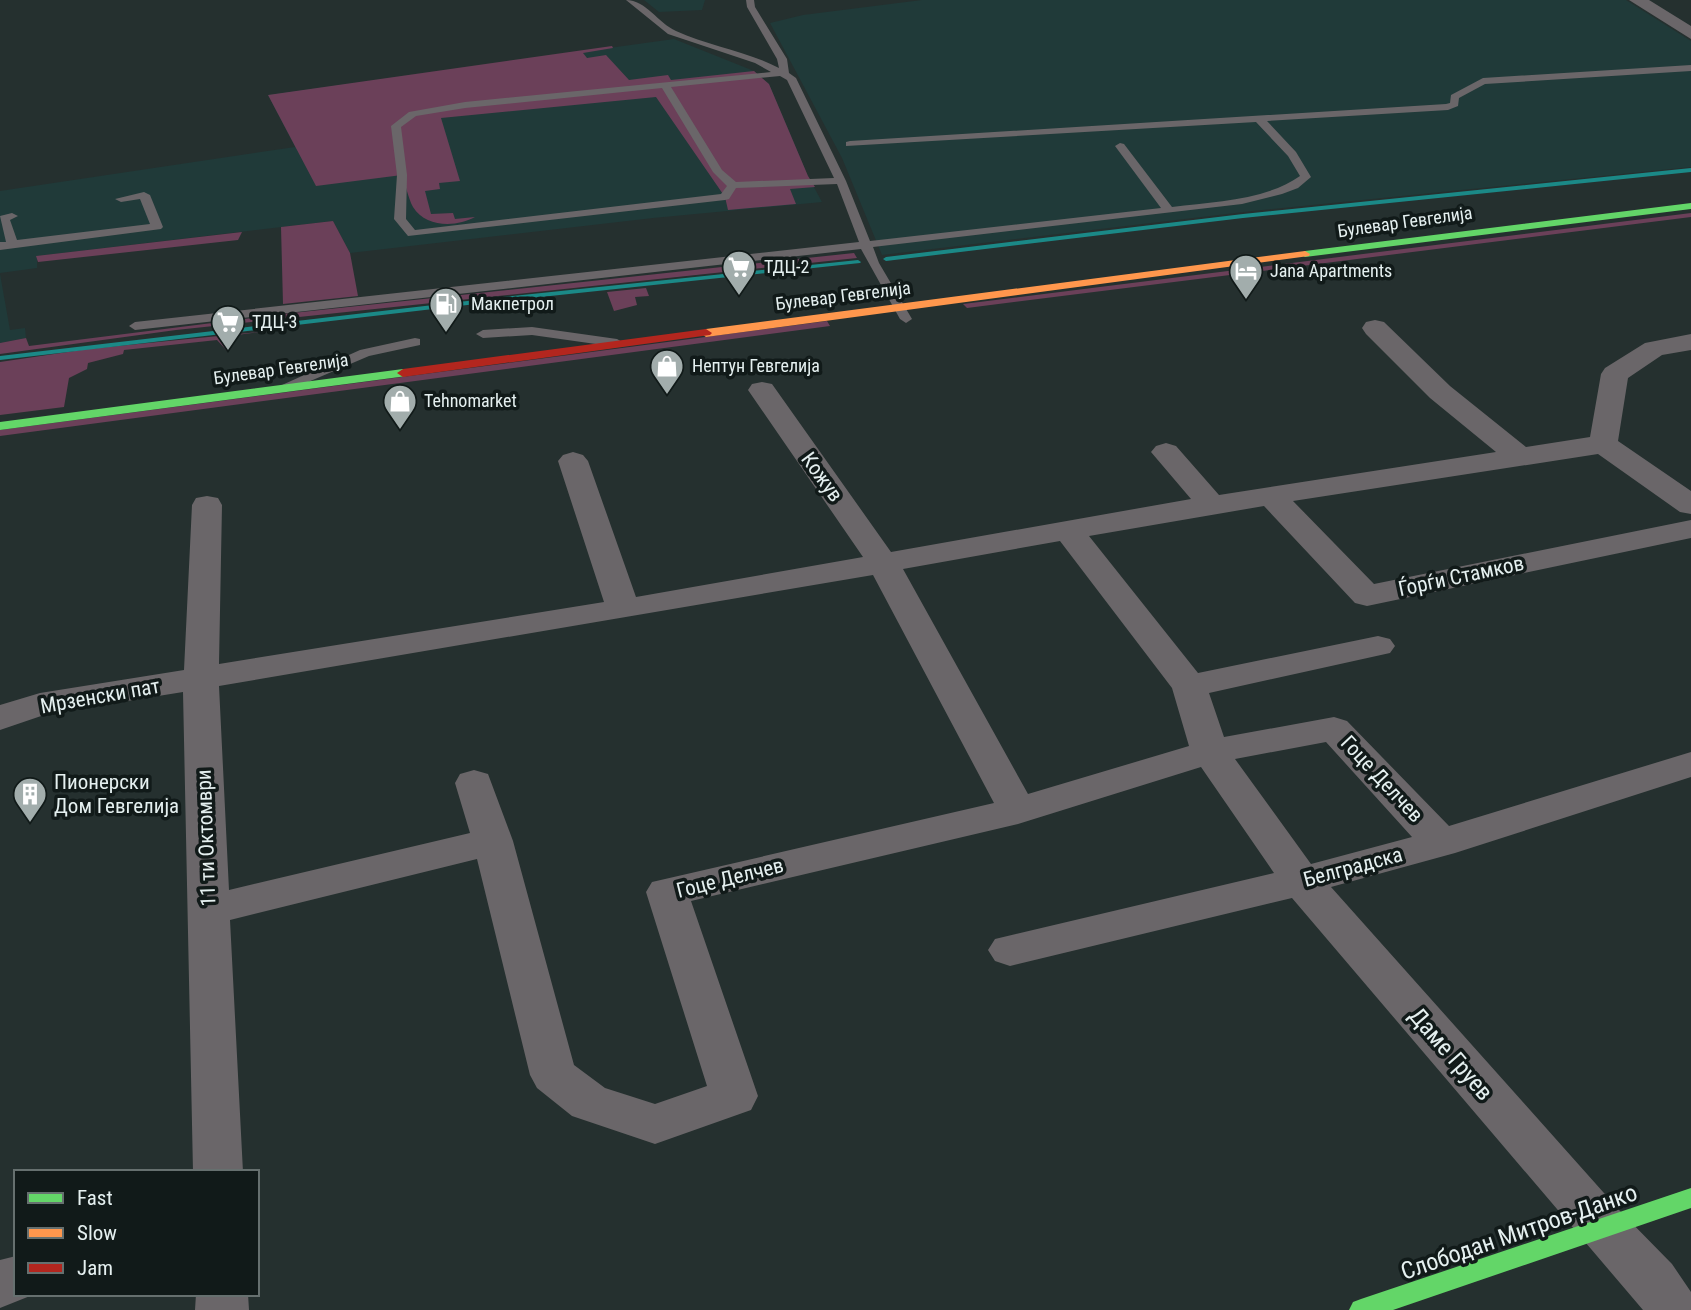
<svg xmlns="http://www.w3.org/2000/svg" width="1691" height="1310" viewBox="0 0 1691 1310" font-family="'Roboto Condensed',sans-serif">
<style>
.built{fill:#203a39}
.green{fill:#6b4059}
.lines{fill:none;stroke-linecap:round;stroke-linejoin:round}
.stream{fill:#1b8987;fill-rule:evenodd}
.lane{fill:#6a6669;fill-rule:evenodd}
.street{fill:#6a6669;fill-rule:evenodd}
.fast{fill:#63d668;fill-rule:evenodd}
.slow{fill:#ff974d;fill-rule:evenodd}
.jam{fill:#b3261e;fill-rule:evenodd}
.labels{text-anchor:middle;stroke-width:7;stroke-linejoin:round;paint-order:stroke}
.far-street-label{font-size:18px;fill:#e5f0f0;stroke:#111a19}
.far-poi-label{font-size:18px;fill:#e5f0f0;stroke:#111a19;text-anchor:start}
.street-label{font-size:21px;fill:#e5f0f0;stroke:#111a19}
.poi-label{font-size:21px;fill:#e5f0f0;stroke:#111a19;text-anchor:start}
.near-street-label{font-size:24px;fill:#e5f0f0;stroke:#111a19}
</style>
<rect width="100%" height="100%" fill="#25302f"/>
<!-- built -->
<path class="built" d="M644,0h61l-3,10 -43,2z
M922,0h704l65,41v126l-439,44 -370,44 -40,-97 -72,-135 33,-8z
M674,39l80,32 15,13 39,92 14,26 -169,16 -303,35 -17,-32 -296,35v12l-37,5v-82l295,-44 -27,-52z
M0,274l10,56 15,-2 1,10 -26,5z"/>
<!-- green -->
<path class="green" d="M612,46l1,2 -30,5 4,5 19,-3 23,25 39,-5 3,5 83,-9 15,13 39,92 7,11 -25,2 6,15 -68,6 -3,-13 -69,-100 -215,21 19,63 -21,2 1,6 -15,2 6,23 22,-1 2,6 20,-2c-18,10 -49,11 -62,-10 -5,-9 -7,-22 -11,-32l-86,11 -48,-91z
M1691,213v4l-724,91 -4,-4z
M333,221l17,32 8,43 -75,8 -2,-77z
M242,232l-4,8 -200,22 -2,-6z
M854,253l3,5 -681,72 -176,24v-11l26,-5 3,8 254,-32z
M646,288l3,8 -14,1 2,8 -23,6 -7,-19z
M827,321l3,5 -830,110v-6z
M268,331l-39,5 -1,16 -11,-12 -93,10 -1,4 -35,9 -1,6 -18,9 -5,29 -64,8v-53l88,-13z"/>
<g class="lines">
<!-- stream -->
<path class="stream" d="M1691,168v4l-448,46 -357,43 -3,-2 3,-2 357,-43z
M858,260l3,2 -1,1 -367,39 -493,58v-4l493,-58z"/>
<!-- lane -->
<path class="lane" d="M626,0c20,0 32,23 50,31 33,15 70,20 103,37l-2,-9 -30,-52 -1,-7h8l1,7 32,52 2,14 7,5 50,103 24,60 291,-33 -46,-62 5,-3 4,1 48,63c43,-6 92,-6 128,-31l-12,-20 -32,-34 -410,24v-4l4,-1 596,-37 4,-1 1,-8 32,-17 208,-13v6l-206,13 -26,14 -1,8 -10,4 -181,11 29,31 15,25 -13,11 -16,6 -40,10 -369,43 6,16 33,56 -6,4 -6,-4 -39,-70 -726,81 -6,-4 6,-4 724,-80 -22,-58 -101,4 -7,11 -4,1 -317,36 -14,-17 3,-44 -6,-49 18,-14 56,-10 306,-30 -16,-9 -87,-29zM780,76l7,4 47,98 -98,4 -14,-12 -51,-83zM662,88l51,84 14,14 -6,8 -306,36 -9,-11 1,-44 -6,-48 15,-11 49,-8z
M144,192l6,3 13,32 -2,2 -161,21v-8h6l-6,-26 12,-3 6,3 -8,4 7,20 133,-16 -10,-25 -19,3 -6,-3z
M532,327l85,12 7,4 -7,4 -85,-12 -49,3 -7,-4 7,-4z
M415,338l5,1v6l-51,11 -75,32 -5,1 -7,-4 78,-35z"/>
<!-- street -->
<path class="street" d="M1629,0h20l42,26v13z
M1375,320l9,2 66,64 76,61 64,-10 11,-63 4,-6 40,-25 46,-9v16l-29,5 -34,23 -10,63 73,50v23l-11,-2 -82,-58 -305,47 81,83 317,-64v18l-324,68 -12,-3 -91,-97 -175,30 109,137 180,-37 12,3 5,7 -5,7 -181,40 15,44 110,-20 13,4 102,105 242,-74v25l-236,76 -124,34 289,324 52,53 19,28v18h-48l-351,-412 -282,68 -15,-5 -7,-11 7,-11 279,-66 -73,-106 -183,57 -327,77 67,195 -7,14 -96,34 -83,-28 -35,-28 -7,-13 -53,-216 -247,61 13,252h-50l-10,-480 -136,22 -47,16v-25l40,-12 144,-23 8,-165 4,-7 11,-2 11,2 4,7 -3,159 385,-62 -46,-141 5,-6 10,-3 10,3 5,6 48,136 227,-40 -115,-167 4,-6 10,-2 10,2 119,168 300,-53 -40,-47 5,-6 10,-3 10,3 43,49 277,-43 -66,-54 -64,-64 -4,-6 4,-6zM1060,541l112,147 17,58 -161,48 -125,-225zM873,575l121,228 -342,79 -6,10 61,194 -52,18 -50,-16 -31,-23 -61,-224 -25,-67 -14,-4 -14,4 -5,9 15,50 -241,57 -10,-204zM1326,742l86,95 -101,27 -76,-105z
M16,1256v38h19l-35,14v-48z
M196,1294h52l1,16h-54z"/>
<!-- fast -->
<path class="fast" d="M1691,203v6l-386,48 -5,-3 5,-3z
M403,369l6,4 -2,3 -407,54v-8z
M1691,1188v20l-298,102h-44l4,-8 8,-3z"/>
<!-- slow -->
<path class="slow" d="M1305,251l5,3 -1,2 -603,81 -6,-4 6,-4z"/>
<!-- jam -->
<path class="jam" d="M706,329l6,4 -2,2 -307,42 -6,-4 6,-4z"/>
</g>
<!-- icons -->
<defs>
<symbol id="supermarket-pin" viewBox="-11 -11 22 30"><path d="M0 17L-7.5 6A9.5 9.5 0 1 1 7.5 6Z" fill="#a2adac" stroke="#111a19"/><path d="M-6-5.5h2.5l.6 2H6L4.5 2H-2.5L-4.4-4H-6ZM-1.5 3.2a1.3 1.3 0 1 0 .1 0ZM3 3.2a1.3 1.3 0 1 0 .1 0Z" fill="#fff"/></symbol>
<symbol id="hotel-pin" viewBox="-11 -11 22 30"><path d="M0 17L-7.5 6A9.5 9.5 0 1 1 7.5 6Z" fill="#a2adac" stroke="#111a19"/><path d="M-6-4.5h1.5V1H6V5H4.5V3h-9V5H-6ZM-4 0a1.8 1.8 0 1 1 3.6 0ZM.5 0V-2.5h3Q6-2.5 6 0Z" fill="#fff"/></symbol>
<symbol id="fuel-pin" viewBox="-11 -11 22 30"><path d="M0 17L-7.5 6A9.5 9.5 0 1 1 7.5 6Z" fill="#a2adac" stroke="#111a19"/><path d="M-5.5-6h7V0h2V4h1.3V-2.5L3-4.5l.8-.8L6-3V5H2.5V1h-1V6h-7ZM-4.2-4.7v3.2H.2V-4.7Z" fill="#fff"/></symbol>
<symbol id="shop-pin" viewBox="-11 -11 22 30"><path d="M0 17L-7.5 6A9.5 9.5 0 1 1 7.5 6Z" fill="#a2adac" stroke="#111a19"/><path d="M-5-2.5h2.3a2.7 3.5 0 0 1 5.4 0H5L5.5 6h-11ZM-1.5-2.5h3a1.5 2.3 0 0 0-3 0Z" fill="#fff"/></symbol>
<symbol id="building-pin" viewBox="-11 -11 22 30"><path d="M0 17L-7.5 6A9.5 9.5 0 1 1 7.5 6Z" fill="#a2adac" stroke="#111a19"/><path d="M-4-6H4V6H1V3H-1V6H-4ZM-2.5-4.3h1.7v1.8h-1.7ZM.8-4.3h1.7v1.8H.8ZM-2.5-1h1.7V.8h-1.7ZM.8-1h1.7V.8H.8Z" fill="#fff"/></symbol>
</defs>
<g fill-rule="evenodd">
<use href="#supermarket-pin" x="720" y="248" width="38" height="52"/>
<use href="#hotel-pin" x="1227" y="252" width="38" height="52"/>
<use href="#fuel-pin" x="427" y="285" width="38" height="52"/>
<use href="#supermarket-pin" x="209" y="303" width="38" height="52"/>
<use href="#shop-pin" x="648" y="347" width="38" height="52"/>
<use href="#shop-pin" x="381" y="382" width="38" height="52"/>
<use href="#building-pin" x="11" y="775" width="38" height="52"/>
</g>
<g class="labels">
<!-- far-street labels -->
<g class="far-street-label">
<text transform="translate(1405 222) rotate(-8)" y="6">Булевар Гевгелија</text>
<text transform="translate(843 296) rotate(-7)" y="6">Булевар Гевгелија</text>
<text transform="translate(281 369) rotate(-8)" y="6">Булевар Гевгелија</text>
</g>
<!-- far-poi labels -->
<g class="far-poi-label">
<text x="764" y="273">ТДЦ-2</text>
<text x="1270" y="277">Jana Apartments</text>
<text x="471" y="310">Макпетрол</text>
<text x="252" y="328">ТДЦ-3</text>
<text x="692" y="372">Нептун Гевгелија</text>
<text x="424" y="407">Tehnomarket</text>
</g>
<!-- street labels -->
<g class="street-label">
<text transform="translate(822 477) rotate(54)" y="7">Кожув</text>
<text transform="translate(1461 576) rotate(-12)" y="7">Ѓорѓи Стамков</text>
<text transform="translate(100 696) rotate(-10)" y="7">Мрзенски пат</text>
<text transform="translate(1382 779) rotate(47)" y="7">Гоце Делчев</text>
<text transform="translate(206 838) rotate(-92)" y="7">11 ти Октомври</text>
<text transform="translate(1353 867) rotate(-15)" y="7">Белградска</text>
<text transform="translate(730 878) rotate(-14)" y="7">Гоце Делчев</text>
</g>
<!-- poi labels -->
<g class="poi-label">
<text x="54" y="789">Пионерски<tspan x="54" dy="24">Дом Гевгелија</tspan></text>
</g>
<!-- near-street labels -->
<g class="near-street-label">
<text transform="translate(1451 1054) rotate(49)" y="8">Даме Груев</text>
<text transform="translate(1519 1232) rotate(-19)" y="8">Слободан Митров-Данко</text>
</g>
</g>
<!-- legend -->
<rect x="14" y="1170" width="245" height="126" fill="#111a19" stroke="#66706f" stroke-width="2"/>
<rect x="28" y="1193" width="35" height="10" fill="#63d668" stroke="#66706f" stroke-width="2"/>
<text x="77" y="1205" font-size="21" fill="#e5f0f0">Fast</text>
<rect x="28" y="1228" width="35" height="10" fill="#ff974d" stroke="#66706f" stroke-width="2"/>
<text x="77" y="1240" font-size="21" fill="#e5f0f0">Slow</text>
<rect x="28" y="1263" width="35" height="10" fill="#b3261e" stroke="#66706f" stroke-width="2"/>
<text x="77" y="1275" font-size="21" fill="#e5f0f0">Jam</text>
</svg>
